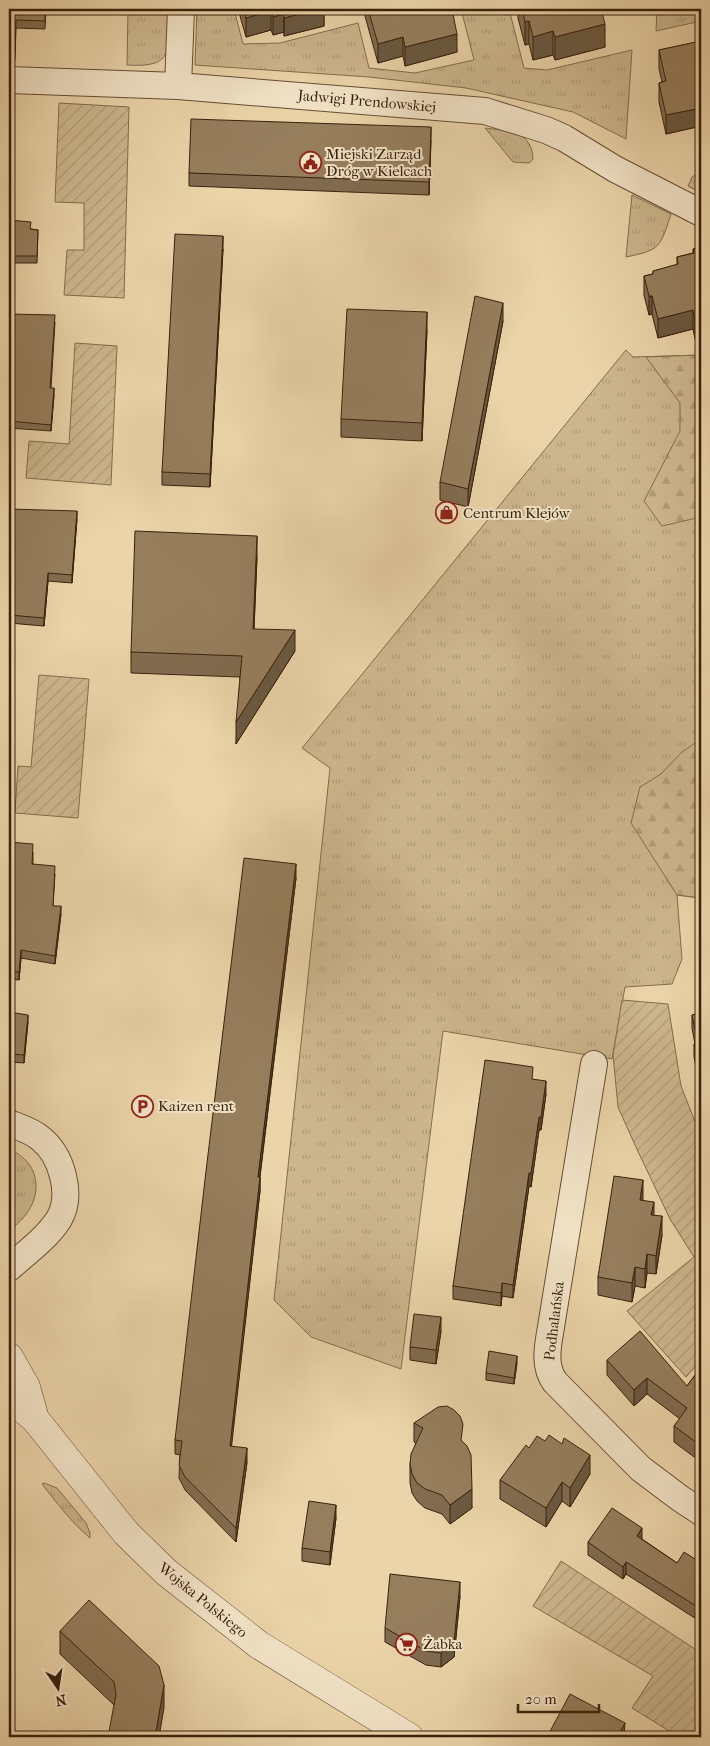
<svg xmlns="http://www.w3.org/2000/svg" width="710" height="1746" viewBox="0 0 710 1746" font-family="'IM FELL French Canon',serif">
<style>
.grass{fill:url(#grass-tufts);stroke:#846c4c}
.forest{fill:url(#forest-firs);stroke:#846c4c}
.garden{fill:url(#garden-furrows);stroke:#846c4c}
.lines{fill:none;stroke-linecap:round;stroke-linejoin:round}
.minor-casing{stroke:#664e32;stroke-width:28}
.tertiary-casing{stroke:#664e32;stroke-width:29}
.minor{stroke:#f2e3c7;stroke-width:26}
.tertiary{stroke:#f2e3c7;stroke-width:28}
.wall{fill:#816c50;stroke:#3a210b}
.shaded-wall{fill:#695841;stroke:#3a210b}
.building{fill:#967e5d;stroke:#3a210b}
.labels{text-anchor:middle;stroke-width:4;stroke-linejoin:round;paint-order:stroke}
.street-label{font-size:15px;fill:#3a210b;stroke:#f2e3c7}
.poi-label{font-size:15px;fill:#3a210b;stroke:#f2e3c7;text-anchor:start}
</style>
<defs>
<pattern id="grass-tufts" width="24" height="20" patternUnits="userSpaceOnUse" patternTransform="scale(1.25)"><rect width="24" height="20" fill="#cdb68e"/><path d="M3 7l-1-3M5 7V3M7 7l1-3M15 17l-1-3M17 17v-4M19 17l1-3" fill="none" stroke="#b19c79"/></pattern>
<pattern id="forest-firs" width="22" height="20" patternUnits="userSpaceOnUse" patternTransform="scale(1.25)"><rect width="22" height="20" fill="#cdb68e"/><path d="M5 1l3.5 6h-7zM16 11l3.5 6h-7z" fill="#b19c79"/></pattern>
<pattern id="garden-furrows" width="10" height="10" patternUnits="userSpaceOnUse" patternTransform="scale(1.25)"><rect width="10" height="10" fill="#cdb68e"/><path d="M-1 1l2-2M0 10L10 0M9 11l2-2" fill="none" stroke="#b19c79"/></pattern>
</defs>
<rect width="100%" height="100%" fill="#ebd4a9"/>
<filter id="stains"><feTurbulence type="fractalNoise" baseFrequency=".004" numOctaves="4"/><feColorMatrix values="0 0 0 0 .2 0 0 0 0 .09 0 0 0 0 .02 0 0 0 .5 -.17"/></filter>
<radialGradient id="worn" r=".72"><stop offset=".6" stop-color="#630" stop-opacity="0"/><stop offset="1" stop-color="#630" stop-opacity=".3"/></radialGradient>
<!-- grass -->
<path class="grass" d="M128,9h40c-1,40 9,59 -41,56z
M197,9h37l9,35 37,-1 78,-20 11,45 46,5 59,-13 -13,-51h48l15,59 23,2 85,-20 -6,89 -53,-27 -107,-24 -97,-11 -174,-12z
M657,9h44v12l-45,10z
M485,128c22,3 47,2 48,31l-4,4 -16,-1z
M701,171v22l-13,-7 4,-9z
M632,195l39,19c-11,33 -10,36 -45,43z
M626,350l7,7 68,-2v543l-24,-3 5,64 -10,25 -47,3 -13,72 -169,-28 -42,338 -90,-32 -37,-37 56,-532 -28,-20z
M9,1149c39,17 33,60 0,81z
M44,1483l13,5 29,35 4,10v5c-19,-16 -33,-35 -48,-54z"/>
<!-- forest -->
<path class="forest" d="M701,355v162l-39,9 -18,-25 36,-70v-28l-34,-46z
M701,739v159l-24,-3 -46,-72 9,-36 21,-13 21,-22z"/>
<!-- garden -->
<path class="garden" d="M59,103l70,4 -5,191 -60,-3 3,-45h17v-47l-29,-1z
M75,343l42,3 -6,139 -85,-7 3,-37 40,3z
M39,675l50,4 -11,139 -63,-5 3,-47 13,1z
M622,1000l46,4 13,82 20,51v223l-15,17 -59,-66 67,-54 -24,-38 -35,-74 -17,-38 -5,-52z
M561,1561l140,92v84h-22l-47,-29 21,-32 -120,-70z"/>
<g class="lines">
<defs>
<path id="minor" d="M9,80l169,6 307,25 61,19 18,8 51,31 86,44
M178,86l3,-77
M594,1064l-43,263c-3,18 -8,39 4,55l86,87 40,30 20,13
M9,1123c10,4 23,8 31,15 22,17 33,57 19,81 -12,19 -33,34 -50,49"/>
<path id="tertiary" d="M9,1357l17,30 9,32
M9,1397l26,22 91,114 40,39 93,73 150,92"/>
</defs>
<!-- minor casing -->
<use href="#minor" class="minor-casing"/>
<!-- tertiary casing -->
<use href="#tertiary" class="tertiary-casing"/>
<!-- minor -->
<use href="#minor" class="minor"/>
<!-- tertiary -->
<use href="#tertiary" class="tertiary"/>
</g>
<!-- wall -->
<path class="wall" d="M9,9h37l-1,20 -29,-1 -1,32h-6z
M238,9h86v17l-40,10v-4l-11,3 -2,-5 -25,7z
M365,9h87l5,43 -52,14 -2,-10 -25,7 -13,-47z
M518,9h83l4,38 -50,13 -2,-5 -20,5 -4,-16 -4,1 -7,-27z
M701,41v85l-35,8 -7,-32v-19l3,-1 -3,-13v-19z
M431,140l-2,55 -240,-9v-13z
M9,220l22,9 7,1 -1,33h-28z
M701,247v91l-6,1 -2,-10 -35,9 -6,-24 -3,1 -5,-20v-19l9,-2v-3l24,-6v-8l16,-4v-4z
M223,249l-13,238 -48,-2v-13z
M9,314l46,8 -4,66 3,7 -3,36 -42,-3z
M503,321l-35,186 -28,-7v-18z
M427,330l-5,111 -81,-4v-18z
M9,509l68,10 -5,64 -24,-2 -4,45 -35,-3z
M257,557l-3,72 41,22 -59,93 4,-67 -109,-4v-21z
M9,842l24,10v12l22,10 -2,32 8,8 -6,50 -34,-6 -2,22 -10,-1z
M296,878l-36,299v14l-29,256 16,15 -11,80 -51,-52 -6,-12 1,-23 -5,-1v-14z
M9,1012l19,10 -4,41 -15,-1z
M701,1013v78l-7,-34v-13h1l-3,-16v-13z
M533,1079l13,15 -5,36h-2l-8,57 -2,-1 -16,112 -11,-2 -1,10 -48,-7v-13z
M642,1201l12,14 8,20 -6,39 -9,-1 -2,15 -10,-2 -3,16 -34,-7v-18z
M441,1331l-5,33 -26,-4v-13z
M607,1360l80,26 14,-19v95l-27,-20v-16l6,-7 -33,-25 -13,12 -27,-31z
M517,1363l-3,21 -28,-4v-7z
M414,1423l49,19 9,66 -22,16 -8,-10 -17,-6 -8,-7 -5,-8 -2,-10v-19l6,-21 -2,-1z
M529,1448l61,26 -20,33 -8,-6 -16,26 -46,-28v-19z
M336,1518l-6,47 -28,-4v-13z
M642,1539l35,24h24v59l-75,-48 -3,5 -35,-24v-13z
M460,1596l-6,61 -13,10 -15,-2 -41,-23v-14z
M60,1631l104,77 -50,-3 -54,-51z"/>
<!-- shaded-wall -->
<path class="shaded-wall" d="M319,9h5v17l-40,10v-18z
M271,11v19l-25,7v-19z
M284,14v18l-11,3v-18z
M529,21v23l-4,1v-23z
M605,24v23l-50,13v-23z
M553,31v24l-20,5v-23z
M457,34v18l-52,14v-19z
M403,37v19l-25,7v-19z
M701,108v18l-35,8v-19z
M431,127v13l-2,55v-13z
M223,236v13l-13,238v-13z
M649,296h3v18l-3,1z
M503,303v18l-35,186v-18z
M693,310v19l-35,9v-19z
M427,312v18l-5,111v-18z
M701,319v19l-6,1v-18z
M54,388v7l-3,36v-6z
M77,511v8l-5,64v-8z
M257,536v21l-4,94v-22z
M48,573v8l-4,45v-8z
M295,630v21l-59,93v-22z
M296,864v14l-38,312v-13z
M61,906v8l-6,50v-8z
M21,950v8l-2,22v-8z
M28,1015v7l-4,41v-8z
M546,1081v13l-5,36v-13z
M539,1117v13l-8,57v-14z
M529,1173v13l-16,112v-13z
M260,1177v14l-30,269v-14z
M643,1180v19l-3,20v-19z
M654,1202v19l-3,-6z
M662,1216v19l-6,39v-18z
M647,1254v19l-2,15v-19z
M635,1267v19l-3,16v-19z
M502,1283v13l-1,10v-13z
M441,1317v14l-5,33v-14z
M517,1356v7l-3,21v-6z
M647,1378v16l-13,12v-16z
M247,1448v14l-11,80v-14z
M590,1455v19l-20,33v-19z
M562,1482v19l-16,26v-19z
M472,1489v19l-22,16v-19z
M336,1505v13l-6,47v-13z
M642,1528v13l-5,-5z
M626,1562v12l-3,5v-12z
M460,1582v14l-6,61 -13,10v-14z
M164,1685v23l-5,29h-4z
M625,1723l-1,14h-7z"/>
<!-- building -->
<path class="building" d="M9,9h36v12l-29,-1 -1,32h-6z
M243,9h76l-35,9v-4l-11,3 -2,-6 -25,7z
M368,9h84l5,25 -52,13 -2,-10 -25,7z
M522,9h79l4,15 -50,13 -2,-6 -20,6 -4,-16 -4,1z
M701,41v67l-35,7 -7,-32 7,-2 -7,-31z
M191,119l240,8 -2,55 -240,-9z
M9,220l22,2 -1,7 8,1 -1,26h-28z
M175,234l48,2 -13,238 -48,-2z
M701,247v72l-6,2 -2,-11 -35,9 -6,-23h-3l-5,-20 9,-2v-3l25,-7 -1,-7 17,-4 -1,-4z
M475,296l28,7 -35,186 -28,-7z
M347,309l80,3 -5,111 -81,-4z
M9,314l46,1 -5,73h4l-3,37 -42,-4z
M9,509l68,2 -5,64 -24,-2 -4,45 -35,-3z
M135,531l122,5 -4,93 42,1 -59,92 6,-66 -111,-4z
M9,842l24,2 -1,20 23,2 -2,40h8l-6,50 -34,-6 -2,22 -10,-1z
M244,858l52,6 -38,313h2l-30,269 17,2 -11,80 -51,-51 -6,-12 3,-24 -7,-1 31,-269z
M9,1012l19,3 -4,40 -15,-1z
M701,1013v65l-7,-34 4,-1 -6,-28z
M485,1060l48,7 -1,12 14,2 -5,36h-2l-8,56h-2l-16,112 -11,-2 -1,10 -48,-7z
M614,1176l29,4 -3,20 14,2 -3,13 11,1 -6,40 -9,-2 -2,15 -10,-2 -3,16 -34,-6z
M414,1314l27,3 -5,33 -26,-3z
M640,1331l47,55 14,-19v79l-27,-20 13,-18 -40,-30 -13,12 -27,-30z
M489,1351l28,5 -3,22 -28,-5z
M447,1406l7,4 6,6 3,8 -2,16 6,6 4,9 1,34 -22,16 -8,-10 -17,-6 -8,-6 -5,-9 -2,-10 1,-10 12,-26 -9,-5 24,-16z
M549,1435l13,9 2,-6 26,17 -20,33 -8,-6 -16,26 -46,-28 26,-35 3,3 8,-12 8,5z
M309,1501l27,4 -6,47 -28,-4z
M612,1508l30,20 -5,8 40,27 7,-11 17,11v46l-75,-47 -3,5 -35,-25z
M390,1574l70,8 -6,60 -13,11 -15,-2 -41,-23z
M89,1600l70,66 5,19 -9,52h-47l8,-43 -2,-12 -54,-51z
M570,1694l55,29 -8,14h-70z"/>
<!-- icons -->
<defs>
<symbol id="civic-ring" viewBox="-11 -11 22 22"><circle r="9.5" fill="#f2e3c7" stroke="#8f2418" stroke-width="1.5"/><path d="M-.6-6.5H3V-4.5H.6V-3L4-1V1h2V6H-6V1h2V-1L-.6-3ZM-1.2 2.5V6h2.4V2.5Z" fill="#8f2418"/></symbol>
<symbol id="shop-ring" viewBox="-11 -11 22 22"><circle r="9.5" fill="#f2e3c7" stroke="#8f2418" stroke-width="1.5"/><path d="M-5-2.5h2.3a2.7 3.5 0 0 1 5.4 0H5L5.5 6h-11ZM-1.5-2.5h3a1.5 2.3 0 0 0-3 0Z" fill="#8f2418"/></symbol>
<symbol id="parking-ring" viewBox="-11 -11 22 22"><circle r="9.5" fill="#f2e3c7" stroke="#8f2418" stroke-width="1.5"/><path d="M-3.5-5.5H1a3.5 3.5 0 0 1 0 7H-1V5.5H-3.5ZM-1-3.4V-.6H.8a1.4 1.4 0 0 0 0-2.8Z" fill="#8f2418"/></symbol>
<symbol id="supermarket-ring" viewBox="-11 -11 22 22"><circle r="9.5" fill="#f2e3c7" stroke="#8f2418" stroke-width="1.5"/><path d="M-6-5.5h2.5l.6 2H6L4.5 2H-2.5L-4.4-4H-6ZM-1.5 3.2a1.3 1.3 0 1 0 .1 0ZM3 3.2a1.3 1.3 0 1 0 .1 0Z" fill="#8f2418"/></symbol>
</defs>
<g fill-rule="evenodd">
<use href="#civic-ring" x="298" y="150" width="25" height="25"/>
<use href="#shop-ring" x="434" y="500" width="25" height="25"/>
<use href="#parking-ring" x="130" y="1094" width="25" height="25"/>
<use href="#supermarket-ring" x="394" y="1632" width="25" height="25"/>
</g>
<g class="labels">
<!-- street labels -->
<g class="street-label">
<text transform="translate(367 101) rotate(5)" y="5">Jadwigi Prendowskiej</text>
<text transform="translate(554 1321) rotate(-83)" y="5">Podhalańska</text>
<text transform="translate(203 1600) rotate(39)" y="5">Wojska Polskiego</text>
</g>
<!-- poi labels -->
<g class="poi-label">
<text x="326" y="159">Miejski Zarząd<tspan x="326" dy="17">Dróg w Kielcach</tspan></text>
<text x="463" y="518">Centrum Klejów</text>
<text x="158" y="1111">Kaizen rent</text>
<text x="423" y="1649">Żabka</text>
</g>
</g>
<!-- margin -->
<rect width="710" height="1746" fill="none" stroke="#ebd4a9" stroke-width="30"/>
<rect x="10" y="10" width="690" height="1726" fill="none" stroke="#3a210b" stroke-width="2.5"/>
<rect x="15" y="15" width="680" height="1716" fill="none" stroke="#3a210b"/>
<!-- north arrow -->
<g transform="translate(58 1688) rotate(167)" stroke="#f2e3c7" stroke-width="4" paint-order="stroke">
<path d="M0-4L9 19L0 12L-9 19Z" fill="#3a210b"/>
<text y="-8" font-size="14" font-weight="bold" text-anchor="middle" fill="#3a210b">N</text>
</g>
<!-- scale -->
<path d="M518 1704v8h81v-8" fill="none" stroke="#3a210b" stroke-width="2.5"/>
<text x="525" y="1704" font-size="15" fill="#3a210b" stroke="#f2e3c7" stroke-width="4" paint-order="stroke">20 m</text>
<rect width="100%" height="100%" filter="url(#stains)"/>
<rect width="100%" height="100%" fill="url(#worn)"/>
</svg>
